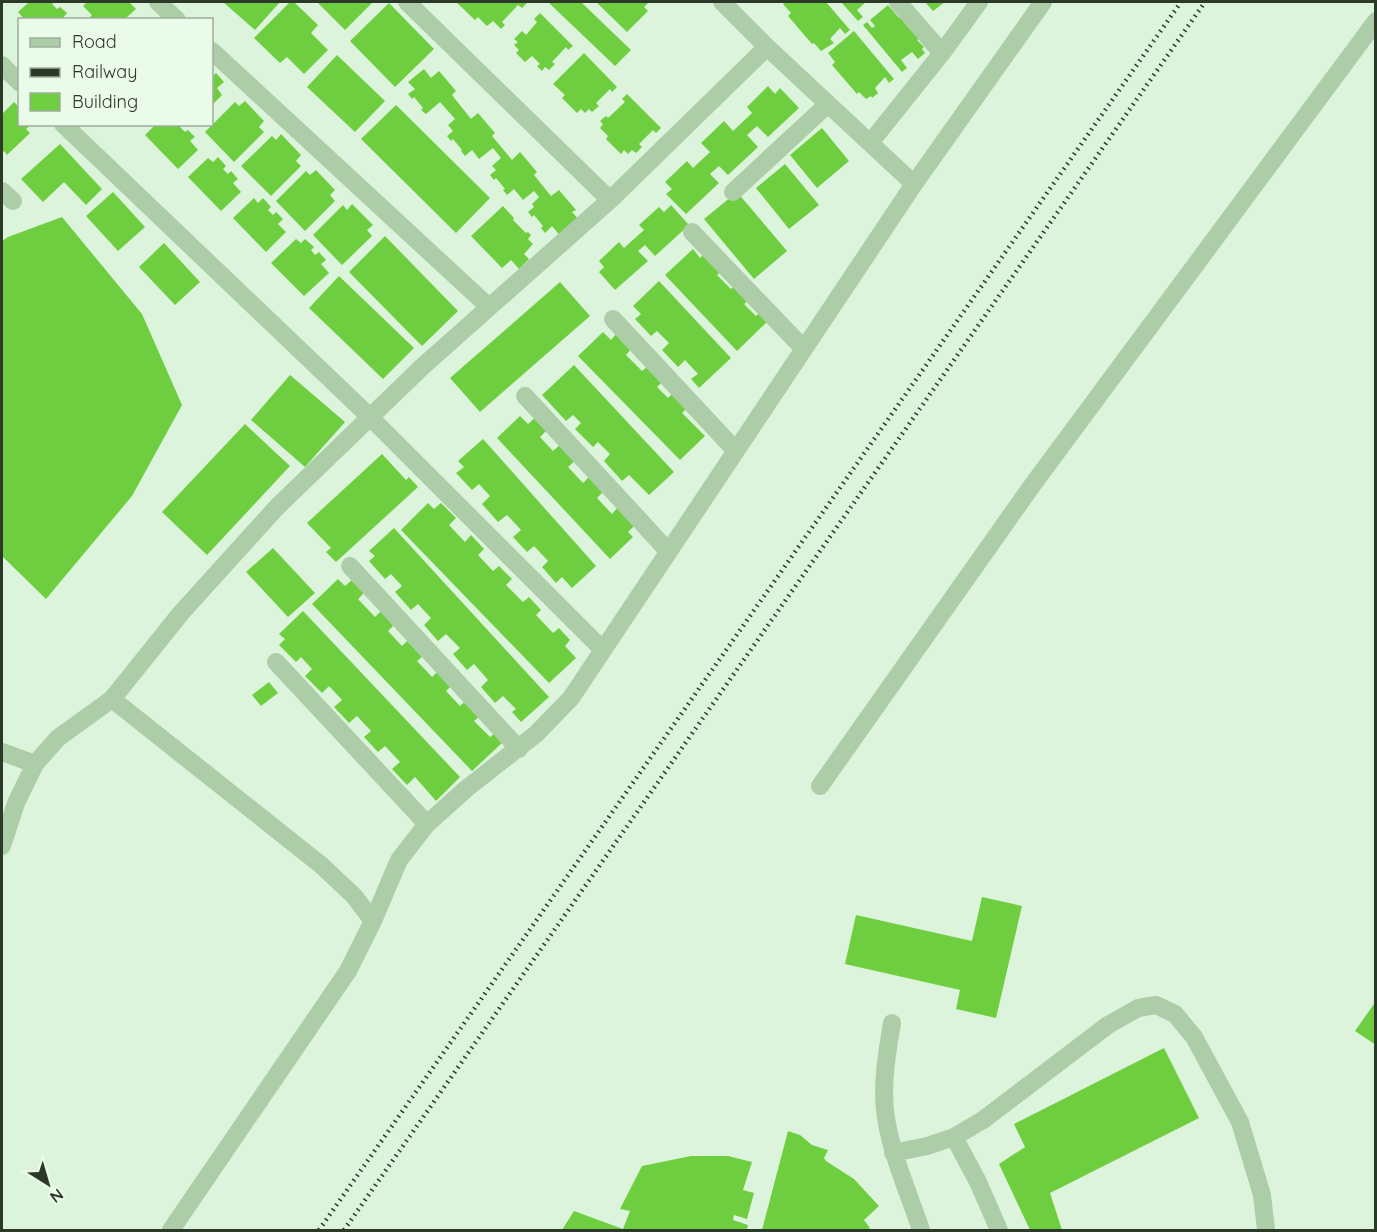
<svg xmlns="http://www.w3.org/2000/svg" width="1377" height="1232" viewBox="0 0 1377 1232" font-family="Quicksand,sans-serif">
<style>
.building{fill:#6fce40}
.lines{fill:none;stroke-linecap:round;stroke-linejoin:round}
.minor{stroke:#accda7;stroke-width:18}
.rail{stroke:#2d3928;stroke-width:4.5;stroke-dasharray:1.5 4.5;stroke-linecap:butt}
</style>
<rect width="100%" height="100%" fill="#ddf4dc"/>
<!-- building -->
<path class="building" d="M29,2h26l-3,2 5,5 3,-2 7,6 -4,5 1,2h-39l-7,-8z
M87,2h42l7,7 -9,8 3,3h-43l5,-5 -9,-9z
M223,2h57l-25,28z
M290,2h4l24,23 -7,8 17,17 -24,24 -17,-17 -7,6 -26,-25z
M317,2h53l2,1 -27,27z
M456,2h72l-6,6 -4,-3 -16,17 3,3 -4,4 -8,-8 -6,5 -9,-9 -3,3z
M551,2h30l50,48 -16,16 -66,-63z
M596,2h53l-5,5 4,4 -21,21z
M786,2h40l24,28 -5,4 -5,-6 -10,11 4,4 -13,8 -7,-8 -2,1 -24,-28 3,-3 -8,-9z
M841,2h25l-9,8 6,7 -5,4z
M925,2h20l-12,9z
M389,3l45,46 -39,38 -45,-46z
M888,5l11,13 2,-2 19,22 -3,2 7,7 -2,2 3,4 -7,6 -6,-7 -11,8 6,8 -5,4 -39,-47 4,-3 5,6 3,-2 -5,-6z
M540,13l33,33 -5,4 -2,-3 -14,15 3,2 -6,6 -4,-3 -3,4 -5,-5 3,-2 -8,-8 -7,6 -9,-9 3,-3 -5,-5 4,-3 -4,-3 8,-8 4,4 11,-13 -3,-3z
M854,31l40,48 -5,4 -4,-6 -10,11 3,5 -6,5 -1,-2 -5,3 -7,-7 -2,2 -25,-29 3,-3 -7,-9z
M584,53l33,34 -5,5 -2,-3 -14,14 3,3 -7,6 -3,-3 -4,4 -4,-4 -4,4 -15,-15 3,-3 -12,-11z
M337,55l48,46 -30,31 -48,-45z
M424,69l7,9 8,-7 17,20 -4,4 19,24 7,-6 17,20 -3,3 20,24 8,-8 17,20 -3,3 17,21 8,-6 17,20 -4,2 10,11 -21,14 -9,-11 -7,7 -4,-5 2,-2 -9,-11 -2,2 -4,-5 6,-5 -2,-3 7,-7 -5,-6 -11,9 -9,-11 -7,6 -4,-5 2,-1 -9,-11 -2,2 -4,-5 6,-5 -4,-4 9,-8 -8,-10 -14,11 -7,-9 -7,6 -4,-5 1,-1 -9,-11 -2,2 -4,-5 6,-5 -5,-6 7,-6 -15,-17 -14,12 -5,-4 2,-2 -9,-11 -2,2 -4,-5 7,-5 -7,-7z
M216,73l8,9 -7,6 5,7 -10,10v-28z
M768,86l7,8 5,-6 19,20 -31,29 -11,-11 -10,9 11,12 -30,28 -9,-9 -9,8 9,9 -33,31 -20,-20 6,-5 -7,-7 22,-21 6,7 17,-16 -9,-9 23,-22 9,10 19,-18 -5,-6z
M627,94l34,34 -5,5 -3,-3 -14,14 3,3 -6,6 -4,-3 -4,4 -4,-4 -3,4 -15,-15 2,-3 -8,-8 3,-4 -3,-3 6,-5 2,2 17,-16 -3,-3z
M245,101l19,20 -5,6 5,5 -30,30 -29,-30 30,-30 4,4z
M14,102l6,6v16h12l-6,5 4,4 -23,22 -3,-4 -2,2v-39z
M396,105l94,93 -34,35 -95,-94z
M156,124h27l-3,3 5,5 3,-2 7,7 -5,4 8,9 -20,19 -33,-34z
M822,128l27,33 -32,27 -27,-33z
M281,134l20,21 -5,6 5,5 -30,30 -30,-30 31,-30 4,4z
M60,144l42,45 -16,16 -22,-23 -21,20 -22,-23z
M218,157l8,9 -3,3 5,5 3,-3 7,8 -5,4 8,9 -20,19 -33,-34 20,-19 5,4z
M785,164l34,41 -30,24 -33,-41z
M316,170l19,20 -5,5 5,6 -30,30 -29,-30 30,-30 4,4z
M113,192l32,35 -27,24 -32,-35z
M737,192l50,59 -33,28 -50,-60z
M254,198l4,5 5,-5 8,9 -3,3 5,5 3,-3 7,7 -5,5 8,8 -20,20 -33,-34z
M352,204l21,21 -6,5 5,6 -30,29 -29,-30 30,-30 4,5z
M671,205l18,20 -34,31 -10,-11 -7,6 10,10 -33,29 -16,-18 5,-5 -5,-6 20,-19 5,6 20,-18 -5,-5 20,-18 5,5z
M503,206l11,12 -1,2 13,13 2,-1 3,3 -3,4 5,5 -9,10 5,5 -10,10 -8,-9 -9,8 -31,-32z
M62,217l80,97 40,91 -50,91 -86,103 -44,-43v-315l6,-4z
M385,236l73,75 -36,35 -73,-74z
M296,239l5,4 4,-4 9,8 -3,3 4,5 4,-3 7,8 -5,4 8,9 -25,23 -33,-33z
M164,243l36,39 -25,23 -36,-38z
M693,249l7,9 6,-6 17,18 -6,5 14,14 5,-5 14,15 -6,5 12,12 4,-4 8,9 -31,30 -72,-76z
M339,276l75,72 -31,31 -74,-71z
M659,281l72,77 -32,30 -8,-9 7,-5 -13,-14 -7,7 -16,-17 7,-7 -12,-12 -6,5 -16,-17 6,-5 -8,-8z
M560,282l30,34 -110,96 -30,-34z
M603,332l8,8 5,-6 15,15 -5,6 16,16 6,-5 15,15 -6,6 11,11 5,-5 14,15 -5,5 23,23 -25,24 -102,-104z
M574,365l100,107 -25,23 -20,-20 -7,6 -18,-20 6,-7 -12,-12 -5,5 -18,-18 6,-6 -8,-8 -7,6 -24,-26z
M290,375l55,47 -40,45 -54,-47z
M520,416l8,8 8,-7 11,13 -7,7 13,14 8,-7 15,16 -8,7 15,16 8,-8 14,15 -8,8 15,16 6,-7 17,18 -7,7 5,5 -23,22 -113,-121z
M245,424l45,42 -83,89 -45,-43z
M483,439l113,127 -24,22 -10,-11 -6,6 -14,-16 6,-6 -14,-15 -7,6 -14,-15 8,-7 -14,-15 -9,7 -16,-18 8,-8 -11,-12 -7,6 -16,-17 8,-6 -6,-6z
M382,454l24,26 3,-3 9,10 -82,75 -10,-10 5,-4 -24,-25z
M428,503l6,6 7,-6 15,15 -7,7 16,17 6,-7 13,14 -6,6 15,16 6,-5 13,13 -6,6 17,17 6,-5 12,13 -5,5 17,18 6,-5 11,12 -5,6 11,12 -27,25 -148,-153z
M394,528l155,169 -28,25 -9,-10 4,-3 -13,-13 -8,7 -14,-16 7,-7 -14,-16 -7,6 -14,-16 7,-6 -14,-14 -8,7 -14,-16 7,-7 -13,-14 -7,6 -16,-18 7,-6 -11,-12 -6,5 -16,-18 6,-5 -6,-5z
M273,548l42,45 -27,24 -42,-45z
M338,579l7,7 8,-7 12,13 -7,7 17,18 6,-6 13,14 -6,6 14,15 5,-5 15,16 -5,4 15,16 5,-5 14,14 -5,5 14,15 5,-5 15,15 -6,5 16,16 5,-4 8,9 -31,29 -160,-167z
M303,611l157,166 -24,24 -21,-24 -8,8 -15,-16 8,-7 -15,-16 -7,6 -14,-15 7,-6 -14,-15 -8,7 -15,-16 8,-7 -13,-14 -7,7 -17,-17 7,-7 -11,-12 -5,5 -17,-17 6,-6 -6,-5z
M269,682l9,11 -17,13 -9,-11z
M982,897l40,9 -26,112 -40,-9 4,-19 -115,-26 11,-49 116,26z
M1376,1001v44l-21,-14z
M1164,1048l35,70 -149,75 12,37h-32l-31,-66 26,-17 -11,-23z
M788,1131l12,4 12,10 16,5 -4,8 2,3 28,18 25,27 -15,14 6,8 -3,2h-105z
M691,1156h37l24,6 -9,28 11,3 -7,26 -13,-4 -1,5 15,5 -1,5h-185l12,-19 49,18 7,-18 -10,-2 22,-43z"/>
<g class="lines">
<!-- minor -->
<path class="minor" d="M158,2l19,18
M407,2l203,198
M898,2l44,51
M767,47l147,137
M212,51l277,256
M2,65l18,18
M63,124l307,293 233,233
M870,143l72,-90 37,-51
M2,191l11,10
M733,192l95,-88
M692,232l112,117
M613,319l123,132
M525,396l143,155
M350,566l169,183
M276,662l151,162
M112,699l209,166 33,31 19,25 -25,50 -177,259
M2,752l33,12
M820,786l211,-299 345,-466
M2,846l14,-43 19,-39 23,-26 54,-39 69,-86 96,-106 145,-140 188,-167 157,-153 -45,-45
M373,921l26,-61 28,-36 39,-35 70,-55 35,-36 343,-514 129,-182
M892,1023c-5,29 -10,59 -7,88 5,41 23,80 36,119
M954,1137l24,45 21,48
M893,1153l34,-7 27,-9 29,-17 125,-95 30,-17 18,-3 19,9 19,23 46,85 22,73 4,35"/>
<!-- rail -->
<path class="rail" d="M319,1230l862,-1228
M344,1230l861,-1228"/>
</g>
<!-- border -->
<rect width="1377" height="1232" fill="none" stroke="#2d3928" stroke-width="6"/>
<!-- legend -->
<rect x="18" y="18" width="195" height="108" fill="#eafbe9" stroke="#9ead9c" stroke-width="1.5"/>
<rect x="30" y="38" width="30" height="9" fill="#accda7" stroke="#9ead9c" stroke-width="1.5"/>
<text x="72" y="48" font-size="18" fill="#2d3928">Road</text>
<rect x="30" y="68" width="30" height="9" fill="#2d3928" stroke="#9ead9c" stroke-width="1.5"/>
<text x="72" y="78" font-size="18" fill="#2d3928">Railway</text>
<rect x="30" y="93" width="30" height="18" fill="#6fce40" stroke="#9ead9c" stroke-width="1.5"/>
<text x="72" y="108" font-size="18" fill="#2d3928">Building</text>
<!-- north arrow -->
<g transform="translate(48 1184) rotate(143)" stroke="#eafbe9" stroke-width="4.5" paint-order="stroke">
<path d="M0-4.5L10 22L0 15L-10 22Z" fill="#2d3928"/>
<text y="-9" font-size="16" font-weight="bold" text-anchor="middle" fill="#2d3928">N</text>
</g>
</svg>
